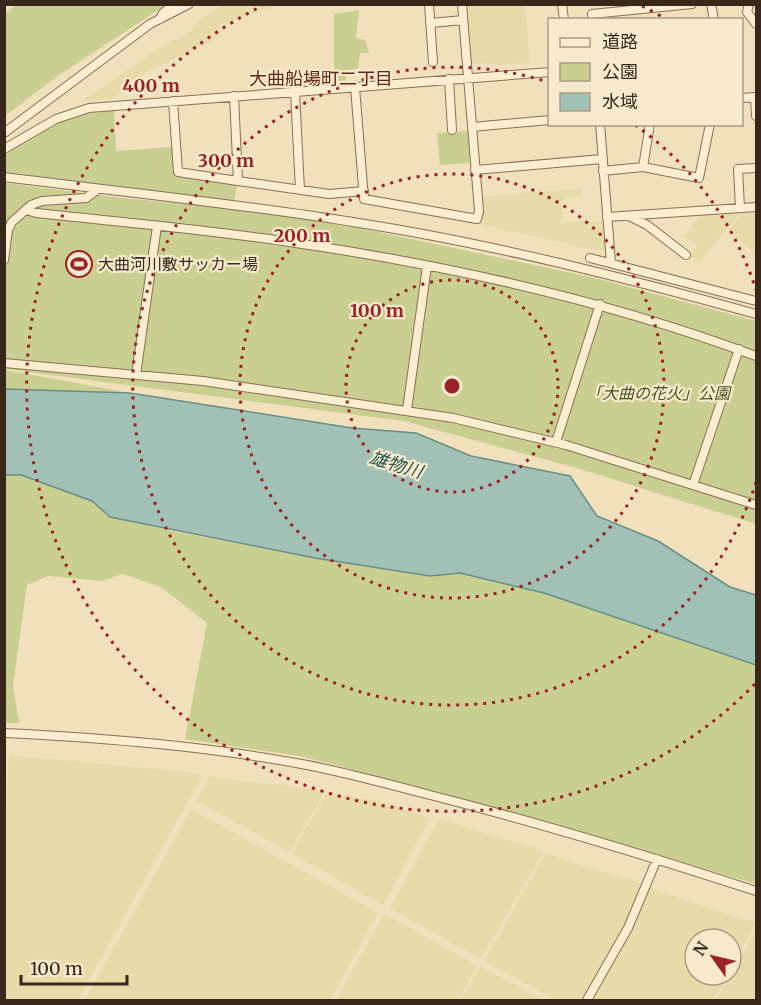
<svg xmlns="http://www.w3.org/2000/svg" width="761" height="1005" viewBox="0 0 761 1005" font-family="Merriweather,'Noto Sans JP',serif">
<style>
.farmland{fill:#e6dba9}
.green{fill:#c8cf90}
.water{fill:#a1c1b7;stroke:#688f85;stroke-width:1.5}
.lines{fill:none;stroke-linecap:round;stroke-linejoin:round}
.minor-casing{stroke:#897055;stroke-width:10}
.minor{stroke:#fbedd0;stroke-width:8}
.ring{fill:none;stroke:#9b2124;stroke-width:3;stroke-dasharray:3 6}
.labels{text-anchor:middle;stroke-width:4.5;stroke-linejoin:round;paint-order:stroke}
.poi-label{font-size:16px;fill:#37281b;stroke:#f7eacc;text-anchor:start}
.park-label{font-size:16px;font-style:italic;fill:#495520;stroke:#f7eacc}
.neighbourhood-label{font-size:18px;fill:#662617;stroke:#f7eacc}
.water-label{font-size:18px;font-style:italic;fill:#295854;stroke:#f7eacc}
.centre{fill:#9b2124;stroke:#f7eacc;stroke-width:3}
.ring-label{font-size:18px;text-anchor:middle;font-weight:bold;fill:#9b2124;stroke:#f7eacc;stroke-width:4.5;stroke-linejoin:round;paint-order:stroke}
</style>
<rect width="100%" height="100%" fill="#f0e0bc"/>
<!-- farmland -->
<path class="farmland" d="M222,5h57l-60,20 2,11 -86,42 -21,21 -32,2 75,-51 33,-18 10,-12z
M466,5h59l5,58 -39,2 -4,-2 -17,1z
M582,188v9l-20,1v24l41,-1 2,31 -122,-27 -1,-28z
M714,212l4,3 23,-3 -42,51 -10,-8 8,-9 -13,-10 18,-23z
M756,212v41l-28,-22 14,-18z
M9,755l188,18 5,3 -124,224h-73l-1,-158z
M209,777l80,9 36,5 -35,61 -93,-51z
M327,792l54,10 49,16 -47,87 -91,-52z
M191,809l187,104 -48,87h-245z
M439,819l105,32 -63,108 -91,-51z
M545,854l98,30 -18,43 -42,73h-26l-73,-39z
M648,888l108,35 -25,46v-30h-36v36h33l-15,25h-121l39,-67z
M384,914l93,52 -19,34h-122z
M756,930v70h-40l15,-25z
M480,966l61,34h-80z"/>
<!-- green -->
<path class="green" d="M17,4h149v1l-107,70 -54,41v-102z
M359,10l-3,28 9,2 4,13h-9l-2,16 -12,1v12h-9v-9h-3v-59z
M114,110l2,41 57,-4 2,28 62,10 -3,17 -229,-30v-17c37,-28 62,-40 109,-45z
M468,131l2,32 -30,2 -3,-32z
M5,183l118,15 123,12 104,16 245,52 161,43v203l-176,-55 -176,-48 -399,-52z
M5,370l125,23 -125,-4z
M4,475h17l71,26 18,16 67,15 138,26 115,18 30,-3 84,20 212,71v220l-219,-65 -232,-62 -120,-18 22,-116 -46,-36 -38,-13 -21,7 -54,-5 -21,9 -14,101 6,37h-14z"/>
<!-- water -->
<path class="water" d="M5,389l125,4 222,35 64,5 55,23 99,20 27,40 61,25 72,46 26,8v70l-212,-72 -84,-20 -30,3 -115,-18 -205,-41 -18,-16 -71,-26h-16z"/>
<g class="lines">
<defs>
<path id="minor" d="M429,4l4,58
M562,4l2,16
M711,4l3,16
M749,4l-2,8 9,12
M160,19l3,-6 11,-9
M593,20l-1,-6 100,-10
M431,23l32,-3
M449,79l3,51
M355,87l9,112 113,20 2,-8 -17,-207
M295,92l5,98
M234,96l4,85 91,13 35,-3
M742,98l13,-1 1,19
M173,101l5,71 60,9
M600,124l11,139
M472,127l78,-7
M4,133l146,-109 39,-20
M4,149l52,-30 33,-11 461,-36
M643,167l7,-43
M475,170l127,-11
M603,171l40,-4 56,11 11,-54
M4,177c119,15 238,27 355,46 134,21 267,55 397,91
M740,208l-2,-39 18,-1
M26,210l10,3c84,9 169,16 253,29 159,23 317,58 467,114
M607,217l149,-10
M631,217l16,8 39,30
M590,258l166,43
M4,260l4,-30 4,-8 19,-17 11,-4 44,-3 12,-9
M4,363l199,18 250,37 113,27 190,60
M136,375l21,-149
M407,410l20,-144
M556,442l44,-138
M693,485l46,-136
M4,733c102,5 203,13 303,32 41,8 82,19 123,30 110,28 219,61 326,96
M587,1000l41,-72 29,-69"/>
</defs>
<!-- minor casing -->
<use href="#minor" class="minor-casing"/>
<!-- minor -->
<use href="#minor" class="minor"/>
</g>
<!-- distance rings -->
<g class="ring">
<circle cx="452" cy="386" r="106"/>
<circle cx="452" cy="386" r="212"/>
<path d="M756 482A319 319 0 1 1 548 82M635 125A319 319 0 0 1 756 290"/>
<path d="M755 684A425 425 0 1 1 262 6M642 6A425 425 0 0 1 664 18"/>
</g>
<!-- icons -->
<defs>
<symbol id="stadium-ring" viewBox="-11 -11 22 22"><circle r="9.5" fill="#f7eacc" stroke="#9b2124" stroke-width="1.5"/><path d="M0-5a6.5 5 0 1 0 0 10a6.5 5 0 1 0 0-10ZM-3.5-1.8h7v3.6h-7Z" fill="#9b2124"/></symbol>
</defs>
<g fill-rule="evenodd">
<use href="#stadium-ring" x="64" y="249" width="30" height="30"/>
</g>
<g class="labels">
<!-- poi labels -->
<g class="poi-label">
<text x="98" y="270">大曲河川敷サッカー場</text>
</g>
<!-- park labels -->
<g class="park-label">
<text x="658" y="399">「大曲の花火」公園</text>
</g>
<!-- neighbourhood labels -->
<g class="neighbourhood-label">
<text x="321" y="85">大曲船場町二丁目</text>
</g>
<!-- water labels -->
<g class="water-label">
<text transform="translate(396 465) rotate(17)" y="6">雄物川</text>
</g>
</g>
<circle cx="452" cy="386" r="9" class="centre"/>
<g class="ring-label">
<text x="151" y="92">400 m</text>
<text x="226" y="167">300 m</text>
<text x="302" y="242">200 m</text>
<text x="377" y="317">100 m</text>
</g>
<!-- border -->
<rect width="761" height="1005" fill="none" stroke="#37281b" stroke-width="12"/>
<!-- legend -->
<rect x="548" y="18" width="195" height="108" fill="#f7eacc" stroke="#aa9c85" stroke-width="1.5"/>
<rect x="560" y="38" width="30" height="9" fill="#fbedd0" stroke="#aa9c85" stroke-width="1.5"/>
<text x="602" y="48" font-size="18" fill="#37281b">道路</text>
<rect x="560" y="63" width="30" height="18" fill="#c8cf90" stroke="#aa9c85" stroke-width="1.5"/>
<text x="602" y="78" font-size="18" fill="#37281b">公園</text>
<rect x="560" y="93" width="30" height="18" fill="#a1c1b7" stroke="#aa9c85" stroke-width="1.5"/>
<text x="602" y="108" font-size="18" fill="#37281b">水域</text>
<!-- north arrow -->
<g transform="translate(713 957) rotate(304)"><circle r="28" fill="#f7eacc" stroke="#aa9c85" stroke-width="1.5"/>
<path d="M0-4.5L10 22L0 15L-10 22Z" fill="#9b2124"/>
<text y="-9" font-size="16" font-weight="bold" text-anchor="middle" fill="#37281b">N</text>
</g>
<!-- scale -->
<path d="M21 975v9h106v-9" fill="none" stroke="#37281b" stroke-width="3"/>
<text x="30" y="975" font-size="18" fill="#37281b" stroke="#f7eacc" stroke-width="4.5" paint-order="stroke">100 m</text>
</svg>
